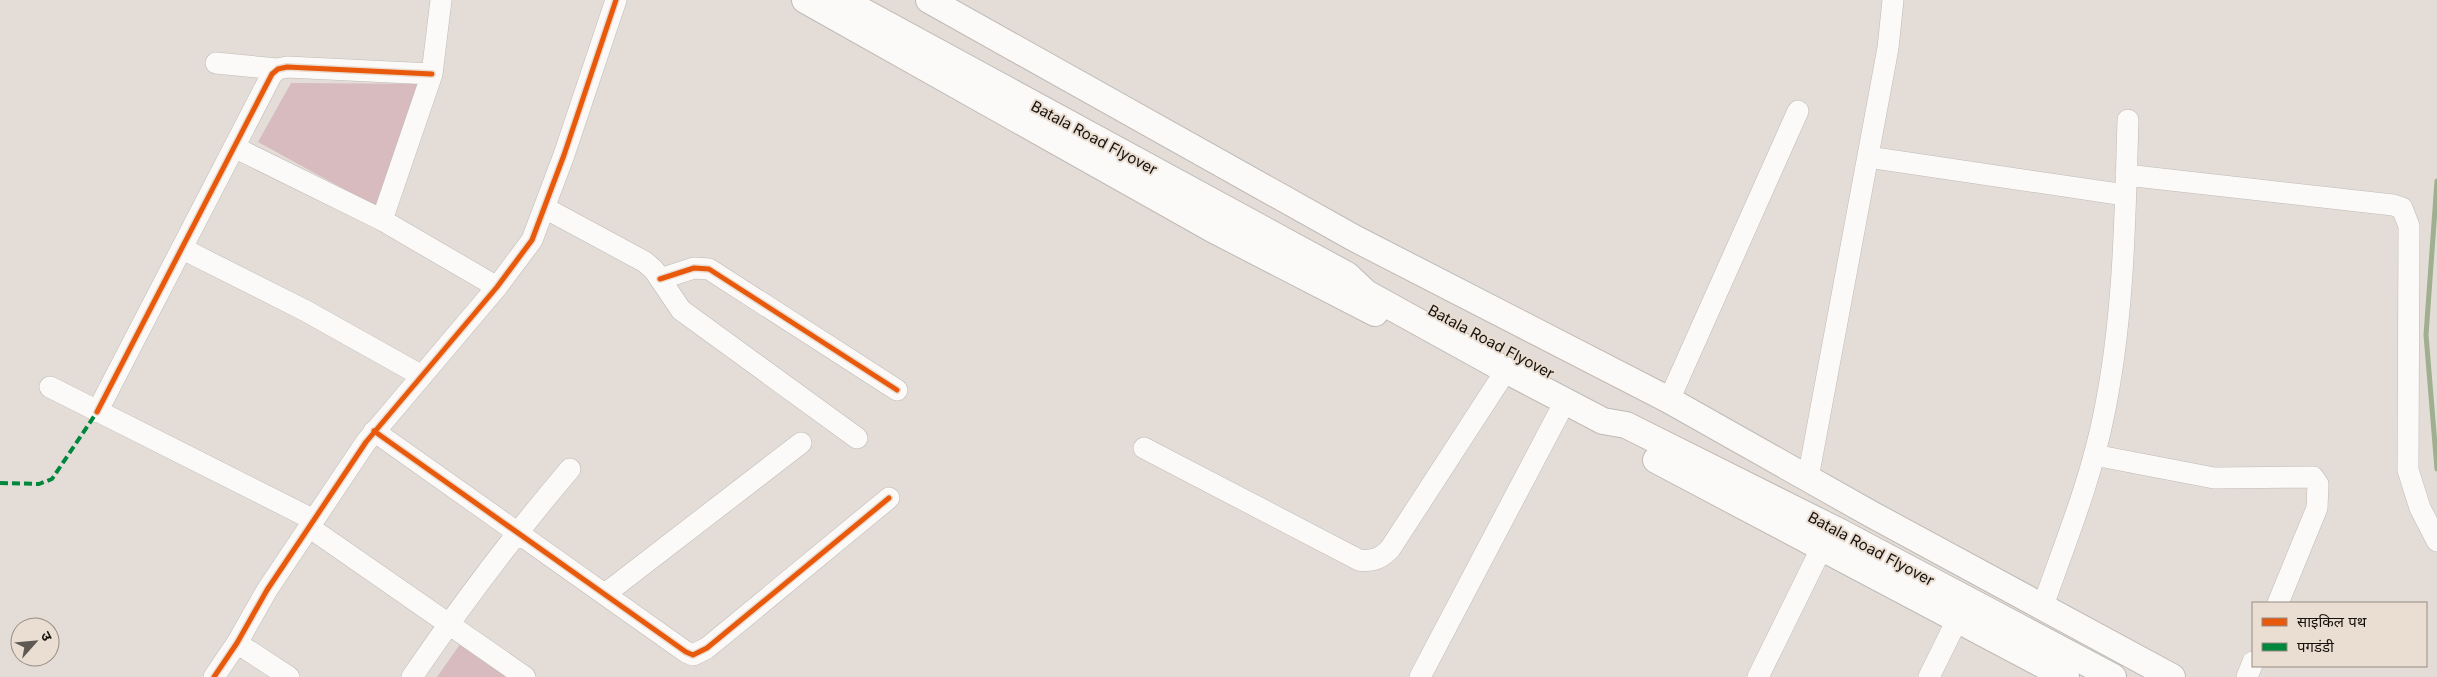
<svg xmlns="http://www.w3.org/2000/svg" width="2437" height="677" viewBox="0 0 2437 677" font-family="Inter,'Noto Sans Devanagari',sans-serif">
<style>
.green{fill:#d7bbbf}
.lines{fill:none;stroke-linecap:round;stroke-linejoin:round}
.stream{stroke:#9faf90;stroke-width:5}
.minor-casing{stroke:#bfbab5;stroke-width:22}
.major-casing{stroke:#bfbab5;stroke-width:28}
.minor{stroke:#fbfaf9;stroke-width:21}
.major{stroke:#fbfaf9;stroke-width:26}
.quiet{stroke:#00873e;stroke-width:4;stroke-dasharray:8 4;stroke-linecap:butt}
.cycleway-casing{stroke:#eaddd1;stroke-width:8}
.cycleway{stroke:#e8590c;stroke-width:5}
.labels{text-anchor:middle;stroke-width:4;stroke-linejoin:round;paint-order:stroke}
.street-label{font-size:15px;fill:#17120e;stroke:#eaddd1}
</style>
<rect width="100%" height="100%" fill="#e4ddd7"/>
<!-- green -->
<path class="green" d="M291,83l141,1 -41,131 -133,-73z
M463,640l50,37h-76z"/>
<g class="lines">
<!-- stream -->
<path class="stream" d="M2437,181l-11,154 11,134"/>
<defs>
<path id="minor" d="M216,63l62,6
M234,147l148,73 115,67
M1868,157l257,38
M2126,175l267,30 9,3 7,18 -1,244 12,38 17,33
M545,208l100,54 9,8 27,40 176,128
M382,220l50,-146 9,-74
M183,249l123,62 116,65
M660,279l34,-11 15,1 188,121
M50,387l264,133
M1669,400l129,-289
M97,412l175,-338 6,-5 9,-2 145,7
M374,431l312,221 7,3 14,-7 182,-150
M1144,448l215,112c14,2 22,-2 31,-11l111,-171
M2094,455l120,23 99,-1 5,7 -1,24 -39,95
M1808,478l80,-430 5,-48
M309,527l216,150
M605,594l196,-151
M2043,606c22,-63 48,-126 61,-192 20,-97 21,-195 24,-294
M237,643l52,34
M214,677l23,-34 30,-53 99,-148 131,-155 35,-47 32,-85 52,-155
M412,677c49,-72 102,-142 158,-208
M1420,677l141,-268
M1758,677l64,-130
M1929,677l29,-59
M2247,677l6,-15"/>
<path id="major" d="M805,0l409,230 161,83
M842,0l505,275 19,18 132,73 105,55 23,4 216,108 271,144
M929,0l425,238 315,162 202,114 301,163
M1656,460l410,217"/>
</defs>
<!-- minor casing -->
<use href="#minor" class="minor-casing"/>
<!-- major casing -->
<use href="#major" class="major-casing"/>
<!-- minor -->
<use href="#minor" class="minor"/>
<!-- major -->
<use href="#major" class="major"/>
<!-- quiet -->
<path class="quiet" d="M0,483l39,1 13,-5 45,-67"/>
<defs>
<path id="cycleway" d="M660,279l34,-11 15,1 188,121
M97,412l175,-338 6,-5 9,-2 145,7
M374,431l312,221 7,3 14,-7 182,-150
M214,677l23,-34 30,-53 99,-148 131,-155 35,-47 32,-85 52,-155"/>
</defs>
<!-- cycleway casing -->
<use href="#cycleway" class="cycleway-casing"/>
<!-- cycleway -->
<use href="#cycleway" class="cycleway"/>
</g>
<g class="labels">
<!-- street labels -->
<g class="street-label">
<text transform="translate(1094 138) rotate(28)" y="5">Batala Road Flyover</text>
<text transform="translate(1491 342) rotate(28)" y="5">Batala Road Flyover</text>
<text transform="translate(1871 549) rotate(28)" y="5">Batala Road Flyover</text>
</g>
</g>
<!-- legend -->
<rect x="2252" y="602" width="175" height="65" fill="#eaddd1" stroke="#968c83"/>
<rect x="2262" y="618" width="25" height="8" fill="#e8590c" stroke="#968c83"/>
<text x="2297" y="627" font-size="15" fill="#17120e">साइकिल पथ</text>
<rect x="2262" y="643" width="25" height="8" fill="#00873e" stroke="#968c83"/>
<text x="2297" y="652" font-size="15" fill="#17120e">पगडंडी</text>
<!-- north arrow -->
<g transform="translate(35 642) rotate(63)"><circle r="24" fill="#eaddd1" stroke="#968c83"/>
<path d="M0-4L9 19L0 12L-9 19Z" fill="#5f5954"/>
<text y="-8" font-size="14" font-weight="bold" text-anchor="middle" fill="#17120e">उ</text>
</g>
</svg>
